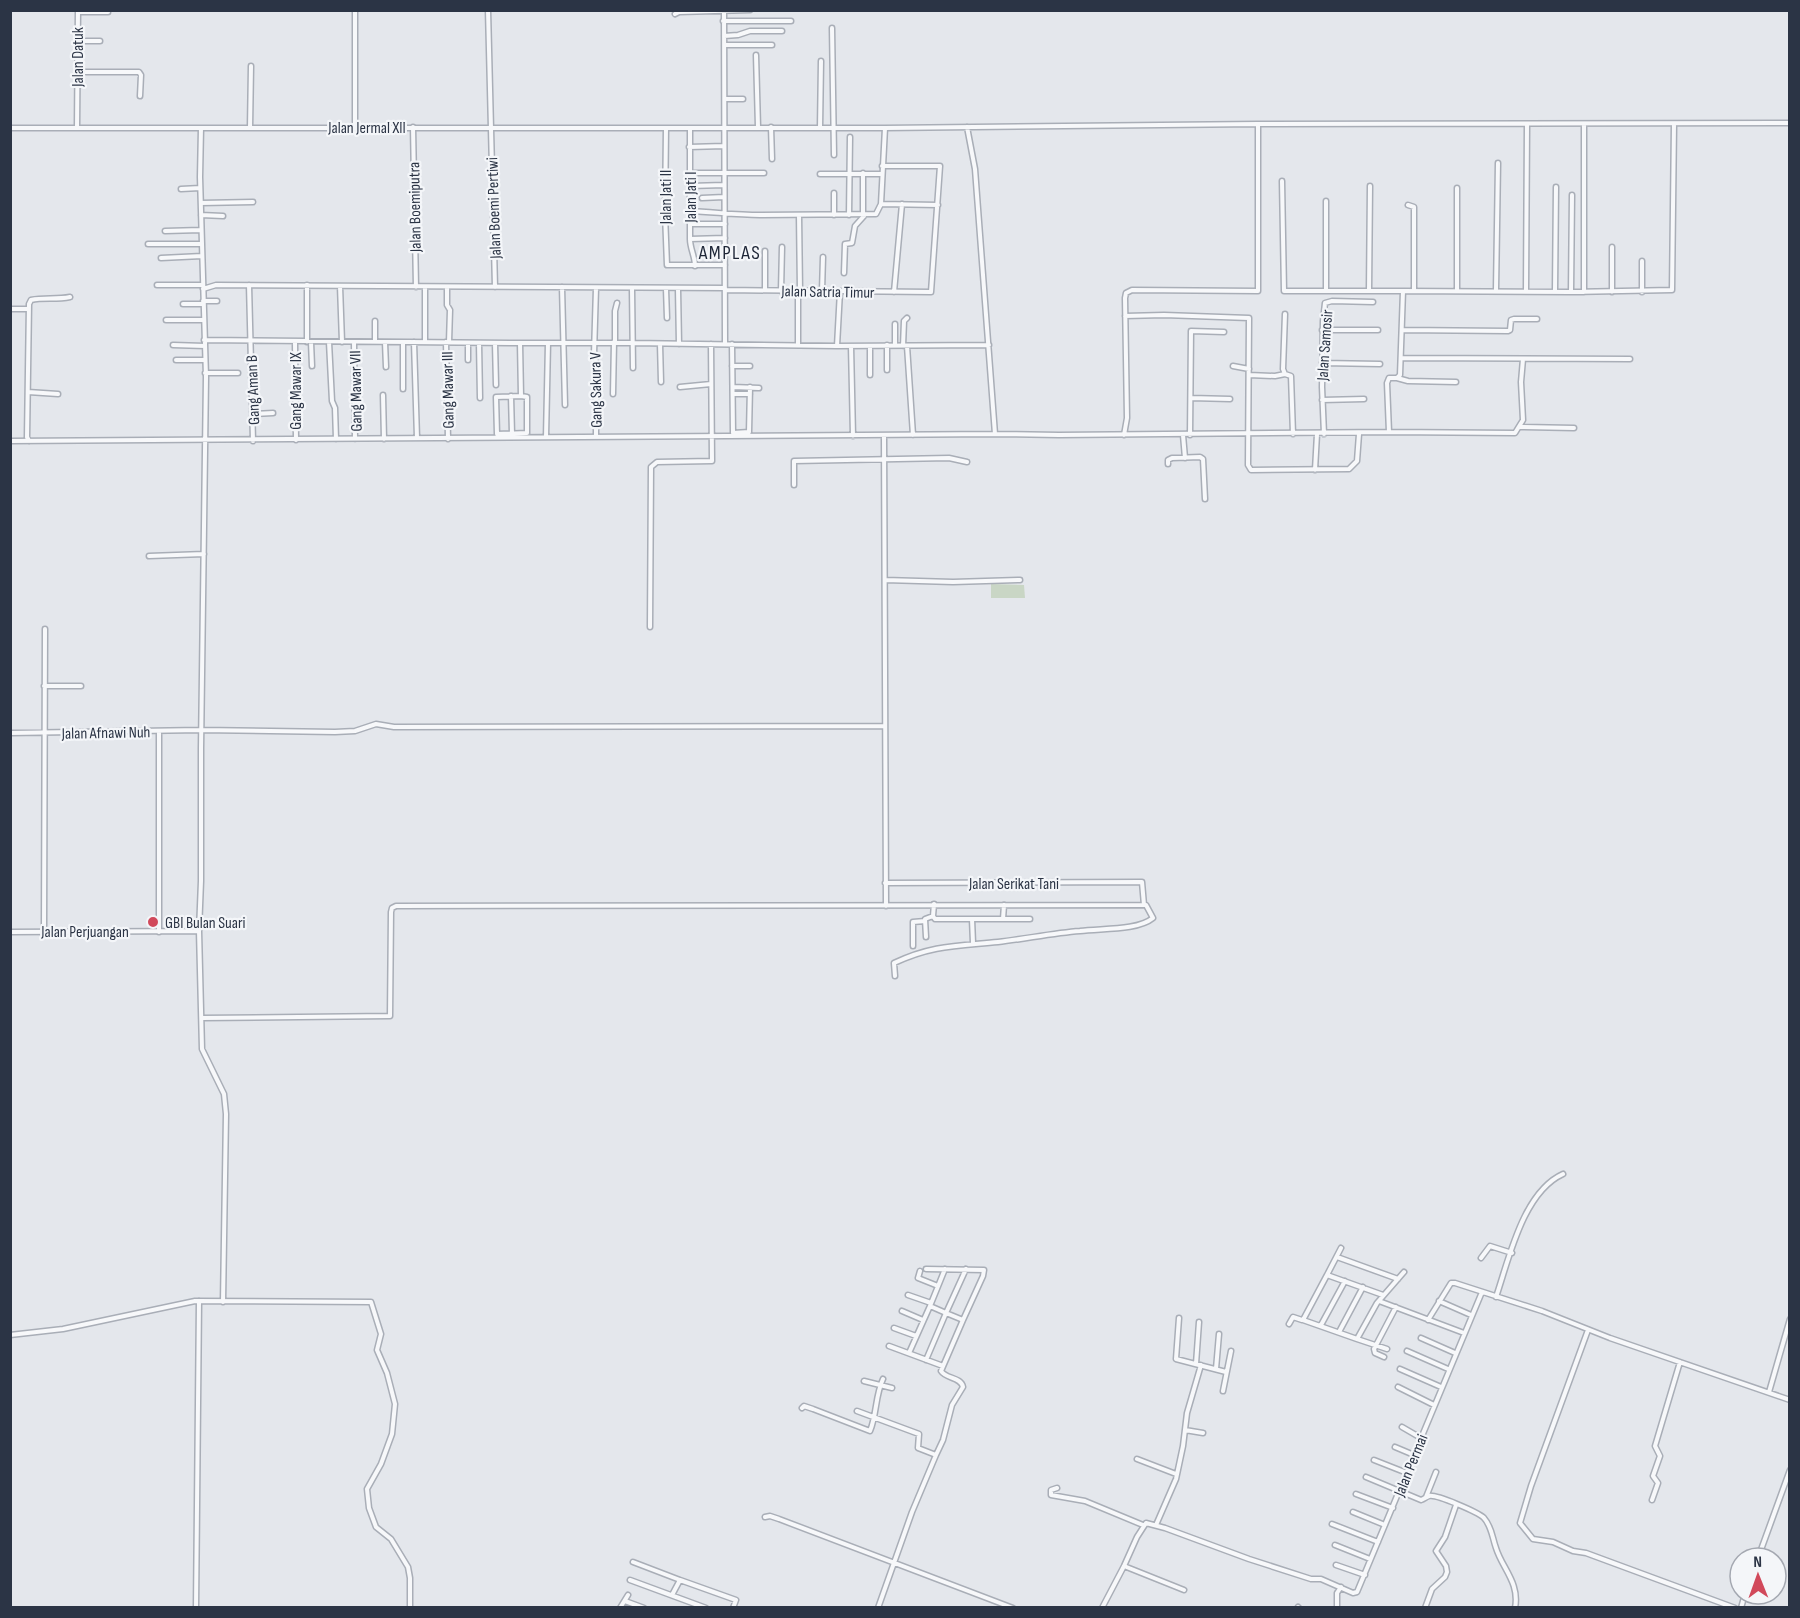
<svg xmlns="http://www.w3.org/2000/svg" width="1800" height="1618" viewBox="0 0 1800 1618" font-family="'Sofia Sans Condensed',sans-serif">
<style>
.green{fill:#c9d6c5}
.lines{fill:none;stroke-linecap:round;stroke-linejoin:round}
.minor-casing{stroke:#a9aeb7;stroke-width:7}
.minor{stroke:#f7f8fa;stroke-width:4}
.poi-dot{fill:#d1495b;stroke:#f4f6f9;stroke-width:2}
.labels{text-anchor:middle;stroke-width:4.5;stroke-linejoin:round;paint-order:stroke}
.street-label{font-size:16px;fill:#2b3445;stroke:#f4f6f9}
.poi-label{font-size:16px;fill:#2b3445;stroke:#f4f6f9;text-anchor:start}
.quarter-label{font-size:20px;letter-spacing:1.5px;fill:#1d2536;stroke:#f4f6f9}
</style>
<rect width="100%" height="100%" fill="#e4e7ec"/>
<!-- green -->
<path class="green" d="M991,584l33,1 1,13h-34z"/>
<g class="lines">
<defs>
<path id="minor" d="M355,10v117
M488,10l7,277
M724,10l1,334
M78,12h30
M675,14l4,-2 71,-2
M723,21h68
M832,28l2,127
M724,36l14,-1 12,-4h32
M77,41h23
M724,45h48
M756,55l2,72
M77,72h62l2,3 -1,21
M725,99h18
M413,127l3,160
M771,127l1,32
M10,128h875l373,-4 532,-1
M77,128l1,-118
M201,128l-1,49 6,200 -5,372v132l-2,50 3,118 22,45 2,20 -3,188
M250,128l1,-62
M666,128l-1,86 2,51h58
M690,128v111c0,10 5,17 5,27
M820,128l1,-67
M689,147l35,-1
M690,173h74
M820,174h62
M1282,181l2,110h119
M690,186l34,-1
M181,189l19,-1
M834,193v22
M702,198l22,-1
M1326,201v90
M201,203l52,-1
M881,204l57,1
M1408,205l6,2v84
M690,211c24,1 46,4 70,4l116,-1 5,-10 4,-76
M201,215l22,1
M799,215l1,76
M849,215l1,-78
M863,215v-42
M690,224h35
M165,231l36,-1
M690,239l35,-1
M148,244h54
M1612,247v45
M161,258l41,-2
M844,273l1,-29 7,-1 3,-17 9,-10
M157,285h46
M249,285l4,156
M307,285v57
M340,286l2,56
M425,287v55
M447,287v18l3,5 -1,32
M562,287l3,118
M203,289l13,-4 509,3
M632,289l1,79
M666,289l1,29
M678,289l1,55
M725,290l206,2 9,-126h-58
M765,290v-39
M1496,290l2,-127
M781,291l1,-44
M822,291l1,-34
M1369,291l1,-105
M1457,291v-103
M1526,291l1,-167
M1555,291l1,-104
M894,292l8,-88
M1571,292l1,-97
M1584,292v-168
M1642,292v-31
M203,301h14
M183,304h20
M11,309h18
M1285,314l-2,55 2,5 6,2 2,58
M1125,316l39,-1 85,3 -1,147 3,5 98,-1 8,-8 2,-27
M166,320h38
M375,321v20
M895,324v21
M1322,330h56
M1402,330l106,1 2,-1 1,-10 3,-1h23
M204,340l316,3h113l204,3 152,-1
M295,342l1,98
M311,342l1,24
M329,342l3,59 3,7 1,31
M354,342l1,97
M385,342l1,25
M403,342v47
M414,342l3,96
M446,342l2,97
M615,342v-31l2,-8
M468,343v17
M479,343l1,55
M495,343l1,42
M520,343l1,53 -25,1 1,37 30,-1v-36l-6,-1
M660,344l1,38
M732,344l1,89 16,-1 1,-45
M173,345l32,1
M798,345v-54
M887,345v25
M837,346l3,-55
M851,346l2,90
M870,346v29
M903,346l1,-25 3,-3
M907,346l6,89
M1401,358l229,1
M176,360h29
M1322,363l58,1
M732,366h18
M1233,366l16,3
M205,373h33
M1249,375l26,1 10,-2
M1397,378l11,3 48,1
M680,387l31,-3
M733,387l26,1
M28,392l30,2
M613,394l1,-52
M733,394h17
M383,395l1,44
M511,396l1,38
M1191,398l39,1
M1322,400l42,-1
M253,414l20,-1
M1521,427l53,1
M1389,432l126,1 8,-13 -2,-38 2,-23
M995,434l64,1 330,-3 -2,-49 2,-5h8l3,-3 3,-84 168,1 101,-2 2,-166
M1324,434l-2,-47 1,-66 2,-18 7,-2 41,1
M1124,435l3,-17 -2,-120 1,-5 6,-3 126,1v-167
M1183,435l2,23
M1190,435l1,-104 33,1
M884,436l2,470
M546,437l2,-94
M596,437v-74l-2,-9 2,-66
M10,441l985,-7 -20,-265 -8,-42
M29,441l-2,-4 2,-133 2,-4c13,-3 25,0 39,-3
M1168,464v-4l4,-2 28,-1 3,2 2,40
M1315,470l2,-36
M794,485v-24l155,-3 18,4
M149,556l55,-2
M885,580l68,2 67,-2
M650,627l1,-160 6,-5 55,-1 -1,-117
M44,686h37
M159,732v200
M10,733l191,-3 134,2 20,-1 21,-7 18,3 491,-1
M885,883l257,-1 2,23
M934,904l-1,12 2,3h68
M1004,905l-1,14h27
M972,919l1,24
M44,931l1,-302
M10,932l189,-1
M926,937l-1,-18 8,-3
M913,946v-24l12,-1
M202,1018l188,-2 1,-104 1,-4 4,-2 748,-1h2l7,13c-16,13 -53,10 -73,13 -27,2 -55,8 -82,11 -41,4 -66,3 -104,21l1,13
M1337,1257l61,22
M1481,1258l9,-12 22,7
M926,1269l58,1 -1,6 -20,44
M920,1271l-2,7 20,8
M1327,1275l14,-27
M908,1295l23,8
M1496,1297c13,-38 27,-105 67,-123
M1379,1301l85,32
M1439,1301l32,14
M930,1306l15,-37
M902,1311l21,9
M1179,1318l-3,41 50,13
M1428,1320l23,-37h4l87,28 68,27 180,62
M1289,1324l4,-7 9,3
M1321,1325l24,-44
M894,1328l22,8
M1588,1330l-57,156 -11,37 13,16 20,3 20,9 13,2 149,55
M1339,1332l24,-45
M10,1335l53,-6 132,-28 176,1 10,32 -4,16 10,23 8,31 -3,30 -11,30 -14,25 2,19 7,19 15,12 17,28 2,11v30
M1421,1338l34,15
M1357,1339l-54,-19 24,-45 56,20
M889,1346l54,20
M1387,1349l-30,-10 20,-36 27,-31
M1407,1351l41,18
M909,1353l21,-47 16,7 -20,47
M1384,1357l-9,-4 -1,-4 22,-42
M1196,1364l3,-42
M1216,1369l3,-35
M1400,1369l41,18
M864,1381l28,7
M1398,1387l36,18
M1223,1391l8,-40
M1769,1392l21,-73
M802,1408l2,-2 9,3 57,22c7,-17 5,-35 13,-52
M857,1411l62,23 -1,14 18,7 7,-15 9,-35 11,-18c-2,-10 -17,-8 -22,-16l22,-51 -17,-7 20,-44
M1402,1427l19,11
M1185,1430l18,3
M1395,1447l19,8
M1137,1459l39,15
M1374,1460l33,13
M1366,1477l55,23c3,-1 5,-3 8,-4 7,-2 49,16 55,22 8,9 8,19 12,30 6,20 24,35 19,60
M1057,1488l-6,2v5l34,6 58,24
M1356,1494l37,14
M1426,1497l10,-25
M1652,1500l6,-17 -5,-7 7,-20 -5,-10 25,-84
M1353,1512l32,13
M765,1517l5,-1 9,3 234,89
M1332,1524l46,18
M1156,1525l20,-46 7,-33 4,-33 14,-48
M1335,1545l35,14
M1758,1558l32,-88
M633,1562l47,18
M1336,1565l29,10
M1124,1566l60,24
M630,1580l76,28
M672,1595l8,-15 56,20 -3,8
M625,1601l19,7
M1298,1607l1,1
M196,1608l3,-307
M620,1608l8,-13
M878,1608l34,-96 24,-57
M1102,1608l22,-42 13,-29 9,-14 19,5 84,31 62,20h10l32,14 4,-1 125,-300
M1337,1608v-15l4,-6
M1425,1608l7,-19 13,-12 2,-5 -1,-6 -10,-15 9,-14 11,-32
M1741,1608l4,-14"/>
</defs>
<!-- minor casing -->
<use href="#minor" class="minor-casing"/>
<!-- minor -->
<use href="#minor" class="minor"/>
</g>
<!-- markers -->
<circle class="poi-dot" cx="153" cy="922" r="6"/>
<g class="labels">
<!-- street labels -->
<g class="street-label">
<text transform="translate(77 57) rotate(-90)" y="6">Jalan Datuk</text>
<text x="367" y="133">Jalan Jermal XII</text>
<text transform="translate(665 197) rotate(-90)" y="6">Jalan Jati II</text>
<text transform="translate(690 197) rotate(-90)" y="6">Jalan Jati I</text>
<text transform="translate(414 207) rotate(-91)" y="6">Jalan Boemiputra</text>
<text transform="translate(493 208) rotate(-92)" y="6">Jalan Boemi Pertiwi</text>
<text transform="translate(828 291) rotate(1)" y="6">Jalan Satria Timur</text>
<text transform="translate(1324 345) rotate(-86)" y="6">Jalan Samosir</text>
<text transform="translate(252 390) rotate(-92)" y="6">Gang Aman B</text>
<text transform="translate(447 390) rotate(-91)" y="6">Gang Mawar III</text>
<text transform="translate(595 390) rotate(-91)" y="6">Gang Sakura V</text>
<text transform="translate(295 391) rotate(-90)" y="6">Gang Mawar IX</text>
<text transform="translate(355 391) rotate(-91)" y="6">Gang Mawar VII</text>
<text transform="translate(106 732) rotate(-1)" y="6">Jalan Afnawi Nuh</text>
<text x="1014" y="889">Jalan Serikat Tani</text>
<text x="85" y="937">Jalan Perjuangan</text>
<text transform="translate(1410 1465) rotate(-68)" y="6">Jalan Permai</text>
</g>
<!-- poi labels -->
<g class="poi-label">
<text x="165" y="928">GBI Bulan Suari</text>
</g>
<!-- quarter labels -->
<g class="quarter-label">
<text x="730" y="259">AMPLAS</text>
</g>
</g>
<!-- border -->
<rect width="1800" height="1618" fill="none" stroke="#2b3445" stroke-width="24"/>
<!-- north arrow -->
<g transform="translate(1758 1576) rotate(359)"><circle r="28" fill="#f4f6f9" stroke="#a4a8b1" stroke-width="1.5"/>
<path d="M0-4.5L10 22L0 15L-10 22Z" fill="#d1495b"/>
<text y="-9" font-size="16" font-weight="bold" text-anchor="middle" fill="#2b3445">N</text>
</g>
</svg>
